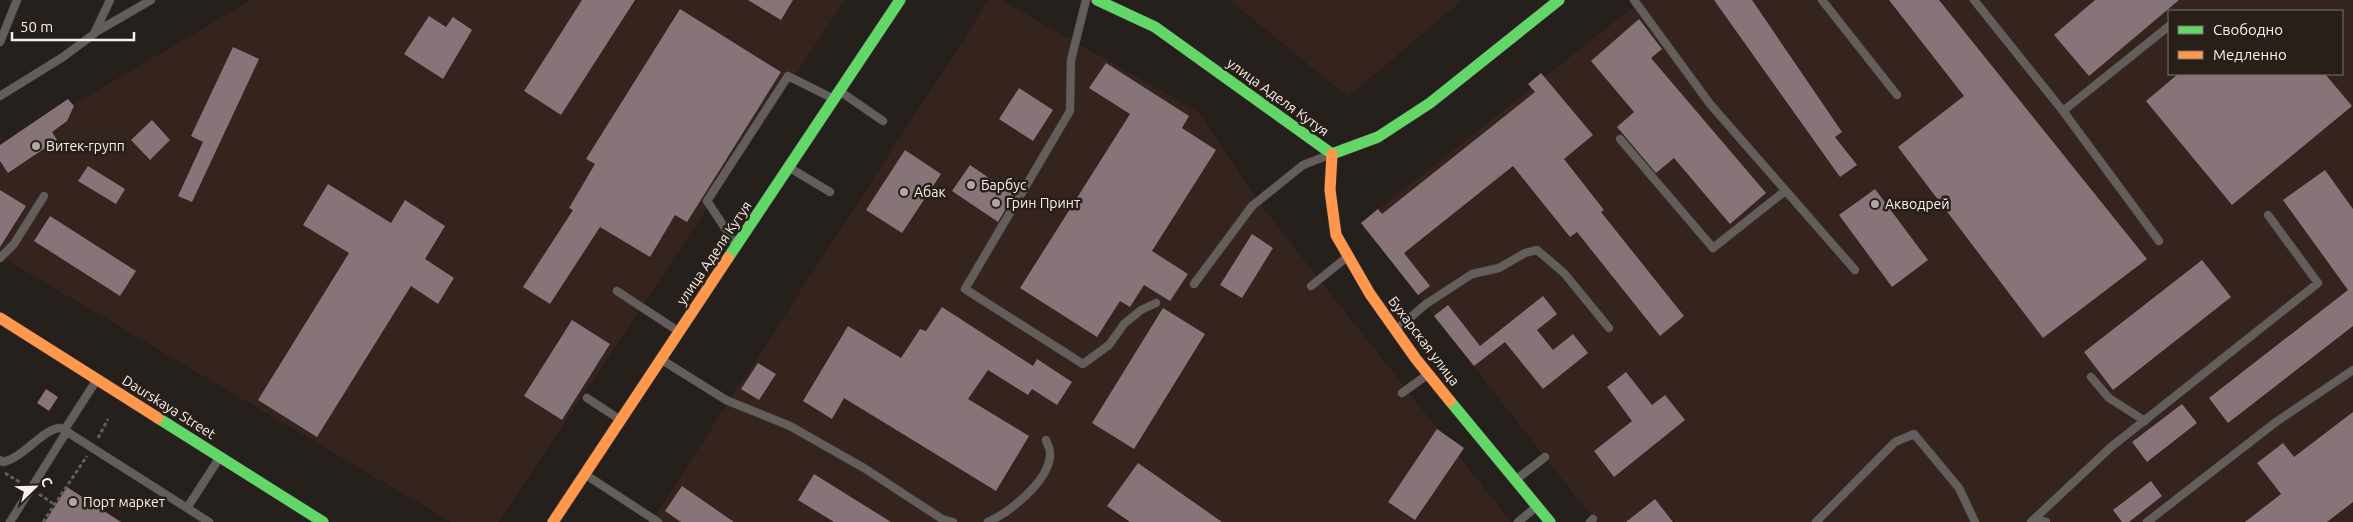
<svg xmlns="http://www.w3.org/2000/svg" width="2353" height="522" viewBox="0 0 2353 522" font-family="Ubuntu,sans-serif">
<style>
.built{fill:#34241d;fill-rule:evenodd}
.building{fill:#877478}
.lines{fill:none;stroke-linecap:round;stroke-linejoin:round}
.lane-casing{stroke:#403c39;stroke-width:9}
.fast-casing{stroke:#403c39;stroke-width:12}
.slow-casing{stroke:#403c39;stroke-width:12}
.path{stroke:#625d5b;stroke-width:3;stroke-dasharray:4 2.5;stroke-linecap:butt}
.lane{stroke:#635e5c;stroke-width:8}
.fast{stroke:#63d668;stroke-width:11}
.slow{stroke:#ff974d;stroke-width:11}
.poi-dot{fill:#aea7a3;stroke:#291f19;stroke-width:2}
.labels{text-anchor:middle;stroke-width:5;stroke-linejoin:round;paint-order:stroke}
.street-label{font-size:14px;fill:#f7f0ec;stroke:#291f19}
.poi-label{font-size:14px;fill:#f7f0ec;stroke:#291f19;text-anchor:start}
</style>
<rect width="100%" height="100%" fill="#26201c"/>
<!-- built -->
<path class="built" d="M251,0h594l-346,522h-48l-451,-266v-108z
M989,0h12l197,112 65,96 248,314h-860z
M1230,0h232l-114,97z
M1642,0h711v522h-757l-235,-299zM2169,11h173v63h-173z"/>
<!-- building -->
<path class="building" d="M582,0h53l-74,115 -37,-24z
M748,0h45l-12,20z
M1714,0h38l90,132 -7,5 22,28 -17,12z
M1889,0h50l208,259 -104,79 -145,-191 66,-51z
M2095,0h84l-90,76 -35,-41z
M680,9l101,63 -94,150 -12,-7 -25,42 -50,-30 -50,77 -27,-17 50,-77 -4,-2 26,-44 -9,-5z
M429,16l17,11 7,-10 19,13 -29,49 -39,-25z
M1639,19l23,30 -11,9 115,135 -36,31 -56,-66 -18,15 -39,-46 17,-15 -43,-51z
M233,47l26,12 -67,143 -14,-6 25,-54 -12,-6z
M1106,63l83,53 -7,12 34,22 -64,101 36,23 -18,27 -26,-16 -14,22 -10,-6 -23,36 -77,-49 110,-174 -41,-26z
M1541,73l52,62 -29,24 40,51 -3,2 83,104 -24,20 -83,-104 -7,5 -57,-71 -109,87 26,33 -12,9 -57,-72 17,-14 4,5 153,-122 -7,-8z
M2178,74h147l27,32 -120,99 -86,-104z
M1019,88l34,22 -20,31 -34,-22z
M68,99l6,7 -7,15 -15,11 5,8 -49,33 -8,-12v-16z
M152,120l18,20 -20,20 -19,-20z
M905,150l36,24 -39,59 -36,-23z
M970,165l44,30 -16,27 -46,-31z
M88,166l37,23 -9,15 -38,-23z
M2325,170l28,39v117l-125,97 -19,-25 139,-108 -65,-90z
M328,184l63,39 14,-23 40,26 -20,33 29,19 -16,26 -27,-18 -94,151 -59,-37 91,-147 -46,-28z
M1875,189l53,71 -36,27 -53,-72z
M0,190l26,16 -26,41z
M50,216l86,55 -16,25 -86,-55z
M1252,234l21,14 -31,50 -22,-13z
M2202,260l29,37 -118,93 -29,-38z
M1543,296l14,18 -20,16 16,20 20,-16 15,19 -45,36 -38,-47 -31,24 -40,-50 14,-11 32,41z
M942,307l91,59 4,-7 35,23 -15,23 -25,-16 -4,6 -40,-25 -20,29 61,37 -33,55 -152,-93 -12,21 -29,-18 45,-75 53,32 19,-29 6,2z
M1163,308l42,26 -71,115 -42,-26z
M572,320l38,24 -48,76 -38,-24z
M758,363l18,11 -17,26 -18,-11z
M1626,372l26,33 13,-10 20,25 -71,57 -20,-26 38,-30 -25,-34z
M46,389l12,8 -9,14 -12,-8z
M2182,404l15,19 -50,39 -15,-20z
M2353,412v90l-26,20h-82l36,-28 -24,-31 26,-20 11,14z
M1437,429l27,19 -49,72 -27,-18z
M1138,463l84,59h-92l-23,-16z
M814,474l77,48h-57l-36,-22z
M2151,481l11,15 -33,26h-7l-9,-12z
M682,486l52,36h-53l-16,-11z
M67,487l54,35h-76z
M1655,499l18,23h-47z"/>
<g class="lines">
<defs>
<path id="lane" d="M1086,0l-15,60 -1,51 -105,178 118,75 26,-19 15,-21 17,-14 15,-7
M1634,0l76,104 145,166
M1822,0l75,95
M1974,0l89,111 96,130
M94,33l57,-33
M0,42l17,-42
M841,92l42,29
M0,96l63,-39 31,-23 16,-34
M2063,111l106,-85
M1620,139l93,109 72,-57
M790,168l40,24
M735,243l-28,-42 81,-125 44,22
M0,258l14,-14 30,-48
M1194,284l58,-78 51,-41 26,-10
M1311,286l35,-28
M617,291l61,40
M1397,329l29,-25 46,-30 27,-6 26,-15 12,-3 27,23 45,55
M662,360l64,40 64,26 74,42 78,51 11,3
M2091,377l18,21 36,23
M1402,393l25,-18
M587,398l32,21
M65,429l31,-48
M0,460l3,2c22,-5 40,-34 58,-34l148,94
M586,475l72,47
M1517,479l28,-22
M187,508l33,-51
M2034,519l12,3
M10,522l57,-91
M988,522c22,-10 61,-41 62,-67 1,-5 -3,-11 -4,-15
M1518,522l18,-15
M1590,522l3,-3
M1816,522l79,-80 19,-8 45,54 16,34
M2031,522l80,-75 207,-164 -50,-68
M2147,522l129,-100 77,-52"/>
<path id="fast" d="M1097,0l58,27 177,127
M1332,154l46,-17 52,-34 129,-103
M728,258l172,-258
M1450,401l100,121
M158,418l165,104"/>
<path id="slow" d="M1332,154l-2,36 6,45 34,59 46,65 34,42
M0,318l158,100
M553,522l175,-264"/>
</defs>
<!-- lane casing -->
<use href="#lane" class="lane-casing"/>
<!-- fast casing -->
<use href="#fast" class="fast-casing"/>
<!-- slow casing -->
<use href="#slow" class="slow-casing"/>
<!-- path -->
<path class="path" d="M98,438l10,-19
M5,473l16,10
M39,494l16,11
M43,522l44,-66"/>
<!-- lane -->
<use href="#lane" class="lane"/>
<!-- fast -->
<use href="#fast" class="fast"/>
<!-- slow -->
<use href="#slow" class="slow"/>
</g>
<!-- markers -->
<g class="poi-dot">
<circle cx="36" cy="146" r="5"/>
<circle cx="971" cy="185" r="5"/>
<circle cx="904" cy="192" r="5"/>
<circle cx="996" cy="203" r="5"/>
<circle cx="1875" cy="204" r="5"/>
<circle cx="73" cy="502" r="5"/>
</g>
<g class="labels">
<!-- street labels -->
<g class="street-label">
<text transform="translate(1278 97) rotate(36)" y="5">улица Аделя Кутуя</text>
<text transform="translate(714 253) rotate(-56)" y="5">улица Аделя Кутуя</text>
<text transform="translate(1424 341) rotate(53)" y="5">Бухарская улица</text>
<text transform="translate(169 407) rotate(32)" y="5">Daurskaya Street</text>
</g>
<!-- poi labels -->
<g class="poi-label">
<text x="46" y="151">Витек-групп</text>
<text x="981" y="190">Барбус</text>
<text x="914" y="197">Абак</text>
<text x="1006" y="208">Грин Принт</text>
<text x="1885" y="209">Акводрей</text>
<text x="83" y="507">Порт маркет</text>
</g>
</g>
<!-- legend -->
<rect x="2168" y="10" width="175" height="65" fill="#291f19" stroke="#7b736d"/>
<rect x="2178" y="26" width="25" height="8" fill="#63d668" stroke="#7b736d"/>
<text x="2213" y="35" font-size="15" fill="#f7f0ec">Свободно</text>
<rect x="2178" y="51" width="25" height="8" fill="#ff974d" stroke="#7b736d"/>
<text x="2213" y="60" font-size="15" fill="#f7f0ec">Медленно</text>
<!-- north arrow -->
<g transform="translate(35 487) rotate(67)" stroke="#291f19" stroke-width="4" paint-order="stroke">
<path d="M0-4L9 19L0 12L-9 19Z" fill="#f7f0ec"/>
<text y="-8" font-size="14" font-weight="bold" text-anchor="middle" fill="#f7f0ec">С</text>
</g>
<!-- scale -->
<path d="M12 32v8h122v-8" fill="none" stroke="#f7f0ec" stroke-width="2.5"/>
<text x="20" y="32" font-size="15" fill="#f7f0ec" stroke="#291f19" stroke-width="4" paint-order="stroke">50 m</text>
</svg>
